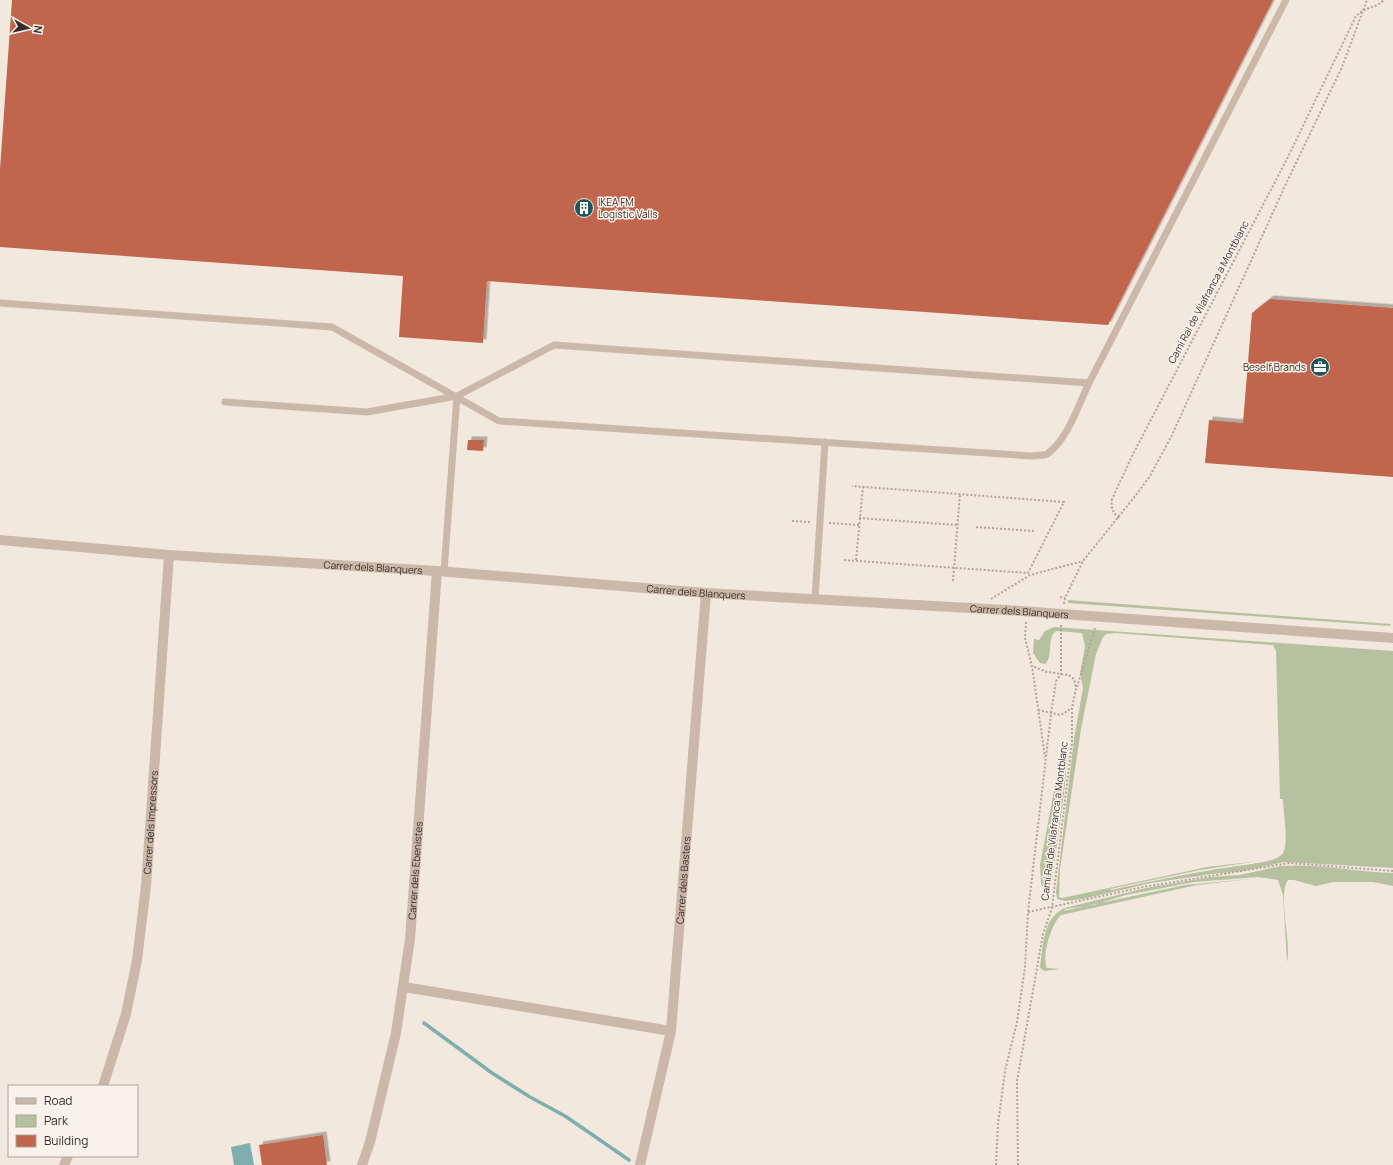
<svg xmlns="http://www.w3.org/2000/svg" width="1393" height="1165" viewBox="0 0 1393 1165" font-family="Manrope,sans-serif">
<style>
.green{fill:#b6c19f;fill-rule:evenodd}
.water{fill:#7eaeae}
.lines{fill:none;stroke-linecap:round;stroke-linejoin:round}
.stream{stroke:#7eaeae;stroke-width:3.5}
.building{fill:#c1654d;filter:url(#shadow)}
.path{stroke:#b5a295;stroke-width:2;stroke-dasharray:2 2;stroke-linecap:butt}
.lane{stroke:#cab8aa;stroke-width:7}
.street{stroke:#cab8aa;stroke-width:10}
.labels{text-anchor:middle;stroke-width:3;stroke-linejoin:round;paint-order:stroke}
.poi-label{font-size:10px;fill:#382d2a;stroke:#f9f2eb;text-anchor:start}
.street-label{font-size:10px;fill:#382d2a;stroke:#f9f2eb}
</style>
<defs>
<filter id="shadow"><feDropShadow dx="3.5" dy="-3.5" stdDeviation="0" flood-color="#0004"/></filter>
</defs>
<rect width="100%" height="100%" fill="#f2e8de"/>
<!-- green -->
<path class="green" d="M1068,600l323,24 -1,2 -322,-23z
M1054,627l339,24v217l-109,-6 -40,9 -32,3 -61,9 -68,16 -18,2 -8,-2 -1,-7 18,-153 9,-51 -3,-15 5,-27 -3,-13 -26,-2c-10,7 -2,25 -11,33l-5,-1 -7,-10 1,-14 5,1 6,-9zM1115,633l158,12 3,6 4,148h3c0,12 6,44 0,54 -4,7 -23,10 -31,11 -48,6 -94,16 -141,26l-1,-1 90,-19 58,-9 -51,6 -145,31 -3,-1 1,-28 21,-140 15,-75 7,-17 3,-3z
M1069,741l-5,52 -14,102 -6,-4 -3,-8 -1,-18 18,-95z
M1281,866c37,-3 75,6 112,7v13l-20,-4h-40l-17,4 -22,-6h-6c-11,15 4,63 -1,82l-4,-67 -5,-15 -20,-3 -64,5 -68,13 -32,10 -28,4 -3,2 122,-26 75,-7 -63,7 -136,30c-9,7 -20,42 -14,53l13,1 -16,2 -4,-3c3,-21 2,-50 25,-60l81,-20 64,-11 29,-2z"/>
<!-- water -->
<path class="water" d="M250,1143l4,22h-20l-3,-18z"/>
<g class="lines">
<!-- stream -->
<path class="stream" d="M424,1023l68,50 38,24 35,19 64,44"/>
</g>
<!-- building -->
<path class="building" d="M12,0h1261l-165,325 -621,-44 -4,62 -84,-6 4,-61 -403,-29v-78z
M1270,299l123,9v169l-188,-14 4,-43 34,3 9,-110z
M468,440h16l-1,11 -16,-1z
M323,1135l4,30h-65l-3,-20z"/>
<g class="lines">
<!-- path -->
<path class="path" d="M859,518l98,7
M1119,518c-7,-6 -8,-10 -7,-19l20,-43 156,-299 68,-141c12,-11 17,-6 28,-16
M792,521l18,1
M829,523l30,2
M976,527l58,4
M844,560l184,13 36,-71 -212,-16
M856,560l7,-73
M953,581l7,-87
M1060,597l5,1
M991,599l39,-24 53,-14
M1064,604l1,-6 18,-37 53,-66 14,-19 22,-41 112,-247 58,-121 25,-67
M1026,622l-1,16 7,28 13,91
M1061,625v49
M1077,687l18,-59
M1038,710l23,5 11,-7
M1028,912l115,-25 147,-24 103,8
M996,1165l2,-41 7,-53 12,-49 8,-55 3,-55 23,-198 5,-33 5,-7
M1018,1165l-1,-84 26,-147 9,-26 20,-166v-34l4,-20 -2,-9 -5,-4 -22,-3 -15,-6"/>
<!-- lane -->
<path class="lane" d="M0,303l332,24 167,94 533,35c4,-1 11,0 15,-2 20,-13 32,-50 42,-71l197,-383
M225,402l142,10 90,-16 97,-51 535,38
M444,571l13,-175
M815,599l10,-157"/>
<!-- street -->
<g class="street">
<path id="s1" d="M0,540l169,15 268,16 269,22 315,18 372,27"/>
<path d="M404,987l267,44"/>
<path id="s2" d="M103,1086l23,-72 11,-54 9,-74 23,-331"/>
<path d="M64,1165l4,-9"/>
<path id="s3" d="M362,1165l8,-23 26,-109 14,-94 27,-368"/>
<path id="s4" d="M640,1165l31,-134 35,-438"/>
</g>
</g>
<!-- icons -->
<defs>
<symbol id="building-disc" viewBox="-11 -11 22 22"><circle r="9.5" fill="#205658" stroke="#f9f2eb"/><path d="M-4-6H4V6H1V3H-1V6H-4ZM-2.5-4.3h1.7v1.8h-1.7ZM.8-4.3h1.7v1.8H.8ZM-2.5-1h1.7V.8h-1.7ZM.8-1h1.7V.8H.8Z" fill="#fff"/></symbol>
<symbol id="office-disc" viewBox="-11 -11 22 22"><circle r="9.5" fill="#205658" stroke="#f9f2eb"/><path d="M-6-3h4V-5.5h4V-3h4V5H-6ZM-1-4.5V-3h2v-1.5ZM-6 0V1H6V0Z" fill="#fff"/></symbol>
</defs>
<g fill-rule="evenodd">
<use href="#building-disc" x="573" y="197" width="22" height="22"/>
<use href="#office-disc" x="1309" y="356" width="22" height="22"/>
</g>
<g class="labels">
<!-- poi labels -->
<g class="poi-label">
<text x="598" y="206">IKEA FM<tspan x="598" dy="12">Logistic Valls</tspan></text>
<text x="1306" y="371" text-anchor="end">Beself Brands</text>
</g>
<!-- street labels -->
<g class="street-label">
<text transform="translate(1208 292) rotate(-62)" y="4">Camí Ral de Vilafranca a Montblanc</text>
<text dy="4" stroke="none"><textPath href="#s1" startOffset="374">Carrer dels Blanquers</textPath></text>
<text dy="4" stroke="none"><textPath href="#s1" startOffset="698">Carrer dels Blanquers</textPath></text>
<text dy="4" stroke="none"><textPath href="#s1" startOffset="1022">Carrer dels Blanquers</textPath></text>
<text transform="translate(1054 821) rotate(-83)" y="4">Camí Ral de Vilafranca a Montblanc</text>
<text dy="4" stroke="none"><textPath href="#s2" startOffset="269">Carrer dels Impressors</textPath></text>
<text dy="4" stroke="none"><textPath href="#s3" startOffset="300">Carrer dels Ebenistes</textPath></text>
<text dy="4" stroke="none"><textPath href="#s4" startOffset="289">Carrer dels Basters</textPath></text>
</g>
</g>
<!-- legend -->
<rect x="8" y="1085" width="130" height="72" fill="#f9f2eb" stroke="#aca39e"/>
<rect x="16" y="1098" width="20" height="6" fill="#cab8aa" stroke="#aca39e"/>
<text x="44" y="1105" font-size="12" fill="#382d2a">Road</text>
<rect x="16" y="1115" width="20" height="12" fill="#b6c19f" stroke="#aca39e"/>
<text x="44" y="1125" font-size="12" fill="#382d2a">Park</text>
<rect x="16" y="1135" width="20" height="12" fill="#c1654d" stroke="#aca39e"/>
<text x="44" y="1145" font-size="12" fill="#382d2a">Building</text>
<!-- north arrow -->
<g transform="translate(28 28) rotate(98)" stroke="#f9f2eb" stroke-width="3" paint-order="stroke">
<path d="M0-3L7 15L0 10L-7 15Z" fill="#382d2a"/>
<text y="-6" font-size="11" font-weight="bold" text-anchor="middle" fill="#382d2a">N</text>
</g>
</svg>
